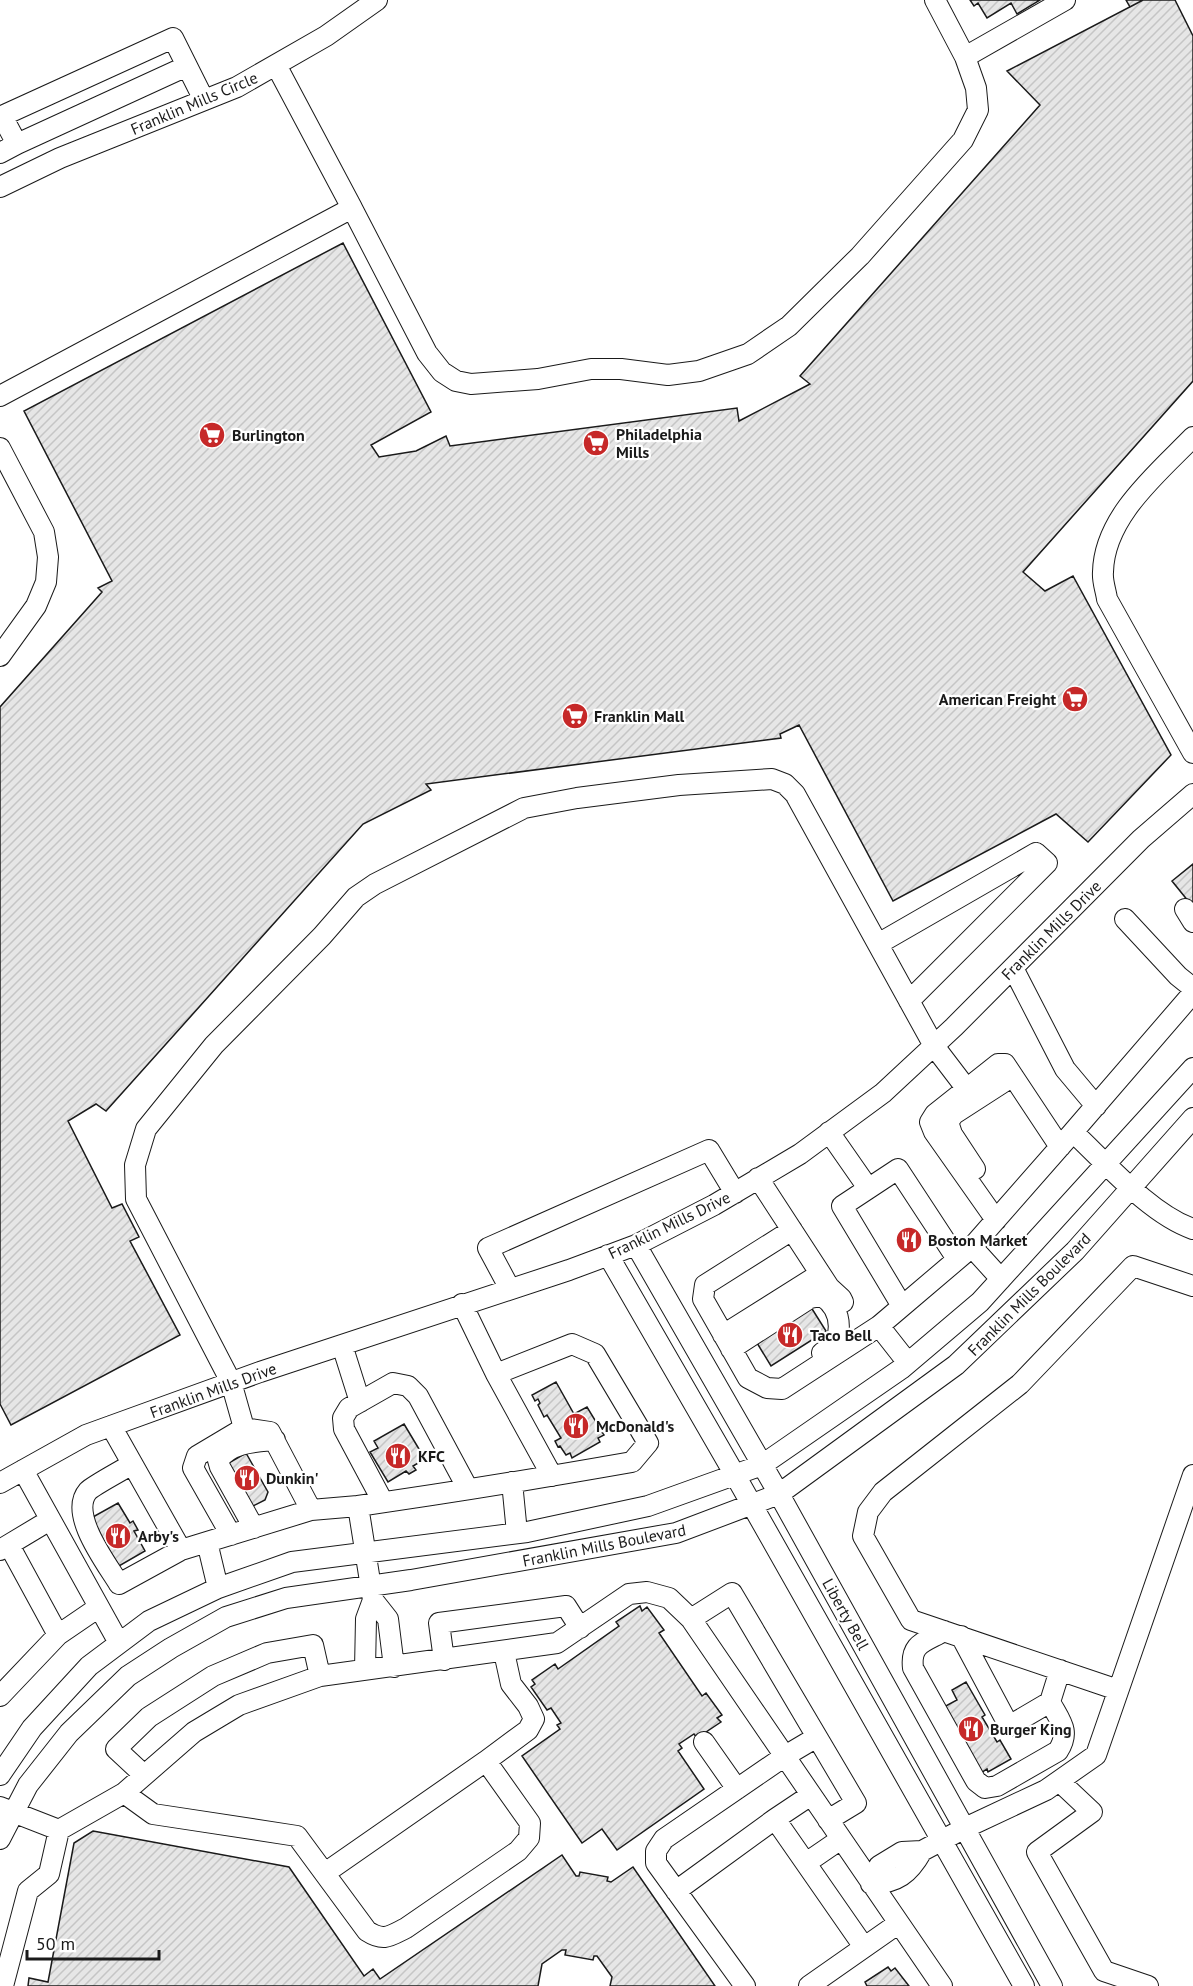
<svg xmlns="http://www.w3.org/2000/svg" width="1193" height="1986" viewBox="0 0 1193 1986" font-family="'PT Sans',sans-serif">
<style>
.building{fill:url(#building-hatch);stroke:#1a1a1a;stroke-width:1.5}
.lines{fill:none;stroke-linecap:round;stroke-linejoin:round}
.minor-casing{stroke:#1a1a1a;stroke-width:22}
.minor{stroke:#fff;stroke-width:20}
.labels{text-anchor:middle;stroke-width:4.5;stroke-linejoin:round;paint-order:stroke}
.street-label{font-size:16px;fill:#1a1a1a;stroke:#fff}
.poi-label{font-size:16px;font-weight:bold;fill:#1a1a1a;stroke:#fff;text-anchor:start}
</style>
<defs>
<pattern id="building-hatch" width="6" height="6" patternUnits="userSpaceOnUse" patternTransform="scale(1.5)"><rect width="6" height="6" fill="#e6e6e6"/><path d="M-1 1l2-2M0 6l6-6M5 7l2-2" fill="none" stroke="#c5c5c5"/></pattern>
</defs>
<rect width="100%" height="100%" fill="#fff"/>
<!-- building -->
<path class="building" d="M970,0h70l-23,14 -6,-11 -24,15 -9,-15 -4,3z
M1126,0h17l-13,7z
M1143,0h32l18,36v345l-170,191 22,19 28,-15 98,179 -83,87 -32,-28 -163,87 -94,-176 -19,9 1,4 -355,46 5,6 -68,34 -257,287 -10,-7 -28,17 44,87 10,-4 17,33 -9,4 50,94 -169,90 -11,-21v-697l102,-115 -4,-4 14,-7 -88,-170 319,-168 88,169 -60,33 8,12 37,-6 30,-15 4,10 287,-38 2,13 71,-37 -10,-8 240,-271 -33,-34z
M1193,864v43l-21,-26z
M809,1304l17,27 -55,35 -17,-28z
M556,1382l18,32 13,-7 17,28 -6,3 2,4 -28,16 -2,-5 -4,2 -6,-9 -2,1 -3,-6 6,-3 -14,-23 -3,2 -6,-12 2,-2 -2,-4 -3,2 -3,-6z
M404,1424l21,35 -12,7 3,4 -7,4 -3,-3 -18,11 -18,-30 8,-4 -4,-7z
M246,1453l22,39 -3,8 -14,7 -24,-43z
M118,1503l12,20 3,-2 5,9 -4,1 11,20 -26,15 -16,-26 -2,1 -5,-9 3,-1 -8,-13z
M640,1606l2,5 5,-4 17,23 -5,3 43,63 4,-3 16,22 -5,3 4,4 -24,16 -3,-4 -15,10 3,4 -4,3 26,38 -87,61 -15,-21 -20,14 -60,-87 38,-27 -3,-4 4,-2 -10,-15 -4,2 -16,-23 4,-3 -3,-4 23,-16 3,5 61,-43 -3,-4z
M966,1682l19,33 -3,2 15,25 3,-2 11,19 -23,13 -1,-3 -6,4 -39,-65 15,-8 -5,-10z
M93,1831l196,36 75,109 9,-7 7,10 182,-124 14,21h3l1,-4 28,5 -1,4 4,1 22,-15 82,119h-105l2,-9 -15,-21h-3l-1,4 -28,-5 1,-5h-4l-20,14 -4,22h-510l1,-8 19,4 26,-139z
M888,1967l3,4 4,-3 14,18h-42l-2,-4z"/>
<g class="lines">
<defs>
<path id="minor" d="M965,57l100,-57
M17,144l170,-78
M0,153l17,-9 -15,-28 171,-78 31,62
M0,187l60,-29 177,-71 89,-51 51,-36
M352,208l75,145 15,19 14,9 15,3 67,-5 53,-10h30l47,6 31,-4 49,-17 41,-28 71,-70 103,-116 15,-30 -2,-22 -11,-31 -30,-57
M0,396l352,-188 -76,-143
M1193,437c-36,37 -89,80 -90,135 -1,9 3,19 4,27l86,154
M0,448l44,84 4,25 -2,25 -10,24 -36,50
M1185,909l8,13
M1125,919l53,57 15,12
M878,944l158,-91 11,10 -138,138
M1013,968l52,101 31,37
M829,1132l39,56
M1073,1132l120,-139
M975,1169l-23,-35 -4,-12 6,-8 59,-38
M758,1178l71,109 12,11 2,4
M996,1220l-62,-88 -4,-10 5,-8 63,-50h7l55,83
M792,1230l-87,55 -2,14 45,79 19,10 15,1 97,-63 29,37
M636,1245l143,249 273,492
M972,1247l29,32
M608,1255l127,220 289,511
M510,1289l-22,-41 221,-98 26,43
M462,1304l34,70
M902,1306l-60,-100 56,-37 59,90
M879,1326l93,-79 101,-115c34,32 77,82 120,97
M723,1335l97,-61
M342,1345l18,57
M731,1349l79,-51 12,-2c17,11 20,28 14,47l-14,10
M111,1426l70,124
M244,1428l-13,-46 -95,-183 -1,-34 11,-36 68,-84 108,-109 34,-39 19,-13 149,-76 53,-10 102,-13 93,-6 13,5 10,10 139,252 32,42
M132,1464c-9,6 -38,21 -44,27 -20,23 19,73 31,93l62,-34 130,-40 -41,-78 -26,-4 -47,28 -4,12 38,67
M23,1470l96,173
M512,1482l5,51
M0,1483l86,-48 174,-63 309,-102 67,-25 78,-40 86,-51 83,-61 71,-66 187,-188 52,-45
M383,1502l-39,-73 -1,-11 6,-10 44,-25 15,3 10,10 50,93
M358,1506c92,-13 183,-28 274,-44l16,-19 -53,-89 -23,-10 -76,30 56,102
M311,1510l47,-4 15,94 -7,19 -1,50
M254,1528l-34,-61 -2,-7c14,-18 36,-18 57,-20
M207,1542l11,46
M9,1545l49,90
M0,1550l50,-30
M373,1600l15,19 6,48
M691,1619l41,-26 124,210 -28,17
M944,1631c-19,11 -34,12 -31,37l63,113 9,7 12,-2 61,-35c13,-20 2,-30 -8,-49
M961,1636l48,90 41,-24 10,-32
M444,1660l-5,-37 127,-17 14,22
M1118,1690l-207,-70 -48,-84 5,-24 15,-20 137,-108 113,-118 60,20
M0,1696l58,-61 41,-28
M704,1742l33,47
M0,1775l32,-47 57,-62 60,-45 69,-33 74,-26 235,-30 121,-26 114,-41 139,-96 79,-67 213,-234
M144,1775l-28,-26 33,-32 64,-41 54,-23 46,-8 7,31
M1059,1781l33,31 -55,40 67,119 44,15
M124,1793l29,21 144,22 70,95c17,11 23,5 39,-3l112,-77 11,-13 1,-15 -44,-62 42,-31 6,-11 -6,-13 -17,-22 -7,-32
M0,1807l59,23
M775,1819l36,-24
M0,1839l28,-54 41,-52 59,-57 43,-28 55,-31 60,-19 125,-18 265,-47 103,-39 177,-129 119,-114 118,-133
M922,1851c-13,23 -25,32 -51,33l8,-18 23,-14 20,-1 43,-23 81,-38 50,-35 97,-280
M806,1863l35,-24
M325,1873l161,-112
M676,1891l99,-72 89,128
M3,1986l25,-95 21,-17 10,-44 65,-37 70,-61 45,-27 81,-29 237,-33 72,-49 18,-2 22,6 22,21 251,367
M745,1986l-89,-123v-12l8,-12 121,-83 32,-19
M809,1986l90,-63"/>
</defs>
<!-- minor casing -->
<use href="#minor" class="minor-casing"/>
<!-- minor -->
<use href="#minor" class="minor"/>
</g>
<!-- icons -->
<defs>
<symbol id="supermarket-disc" viewBox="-11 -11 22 22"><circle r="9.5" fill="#c62828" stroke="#fff"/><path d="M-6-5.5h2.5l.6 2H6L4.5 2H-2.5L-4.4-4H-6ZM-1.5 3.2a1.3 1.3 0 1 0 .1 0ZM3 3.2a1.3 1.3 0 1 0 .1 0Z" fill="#fff"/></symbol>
<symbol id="restaurant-disc" viewBox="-11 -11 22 22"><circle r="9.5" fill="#c62828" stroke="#fff"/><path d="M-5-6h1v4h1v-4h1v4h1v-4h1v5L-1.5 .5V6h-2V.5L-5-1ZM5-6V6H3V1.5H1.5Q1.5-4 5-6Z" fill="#fff"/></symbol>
</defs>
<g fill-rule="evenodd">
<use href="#supermarket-disc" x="197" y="420" width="30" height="30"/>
<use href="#supermarket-disc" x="581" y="428" width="30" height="30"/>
<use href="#supermarket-disc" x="1060" y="684" width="30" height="30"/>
<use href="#supermarket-disc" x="560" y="701" width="30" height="30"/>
<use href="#restaurant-disc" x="894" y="1225" width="30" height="30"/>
<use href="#restaurant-disc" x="775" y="1320" width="30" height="30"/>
<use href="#restaurant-disc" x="561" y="1411" width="30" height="30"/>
<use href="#restaurant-disc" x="383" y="1441" width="30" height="30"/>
<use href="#restaurant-disc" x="232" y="1463" width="30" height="30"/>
<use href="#restaurant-disc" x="103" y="1521" width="30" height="30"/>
<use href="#restaurant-disc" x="956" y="1714" width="30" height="30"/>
</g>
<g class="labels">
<!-- street labels -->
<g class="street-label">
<text transform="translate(194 103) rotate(-23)" y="6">Franklin Mills Circle</text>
<text transform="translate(1051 930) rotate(-45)" y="6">Franklin Mills Drive</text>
<text transform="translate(669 1225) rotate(-26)" y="6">Franklin Mills Drive</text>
<text transform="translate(1029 1294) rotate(-45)" y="6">Franklin Mills Boulevard</text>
<text transform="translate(213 1390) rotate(-20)" y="6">Franklin Mills Drive</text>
<text transform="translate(604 1545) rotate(-11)" y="6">Franklin Mills Boulevard</text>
<text transform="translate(846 1614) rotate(61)" y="6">Liberty Bell</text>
</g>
<!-- poi labels -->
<g class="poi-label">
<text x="616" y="440">Philadelphia<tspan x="616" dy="18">Mills</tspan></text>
<text x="232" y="441">Burlington</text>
<text x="1056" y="705" text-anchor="end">American Freight</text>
<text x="594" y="722">Franklin Mall</text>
<text x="928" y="1246">Boston Market</text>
<text x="810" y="1341">Taco Bell</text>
<text x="596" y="1432">McDonald's</text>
<text x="418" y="1462">KFC</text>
<text x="266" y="1484">Dunkin'</text>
<text x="138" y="1542">Arby's</text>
<text x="990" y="1735">Burger King</text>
</g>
</g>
<!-- scale -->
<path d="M27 1950v9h132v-9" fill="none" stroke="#1a1a1a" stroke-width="3"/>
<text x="36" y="1950" font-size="18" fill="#1a1a1a" stroke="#ffffff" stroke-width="4.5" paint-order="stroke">50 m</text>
</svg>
